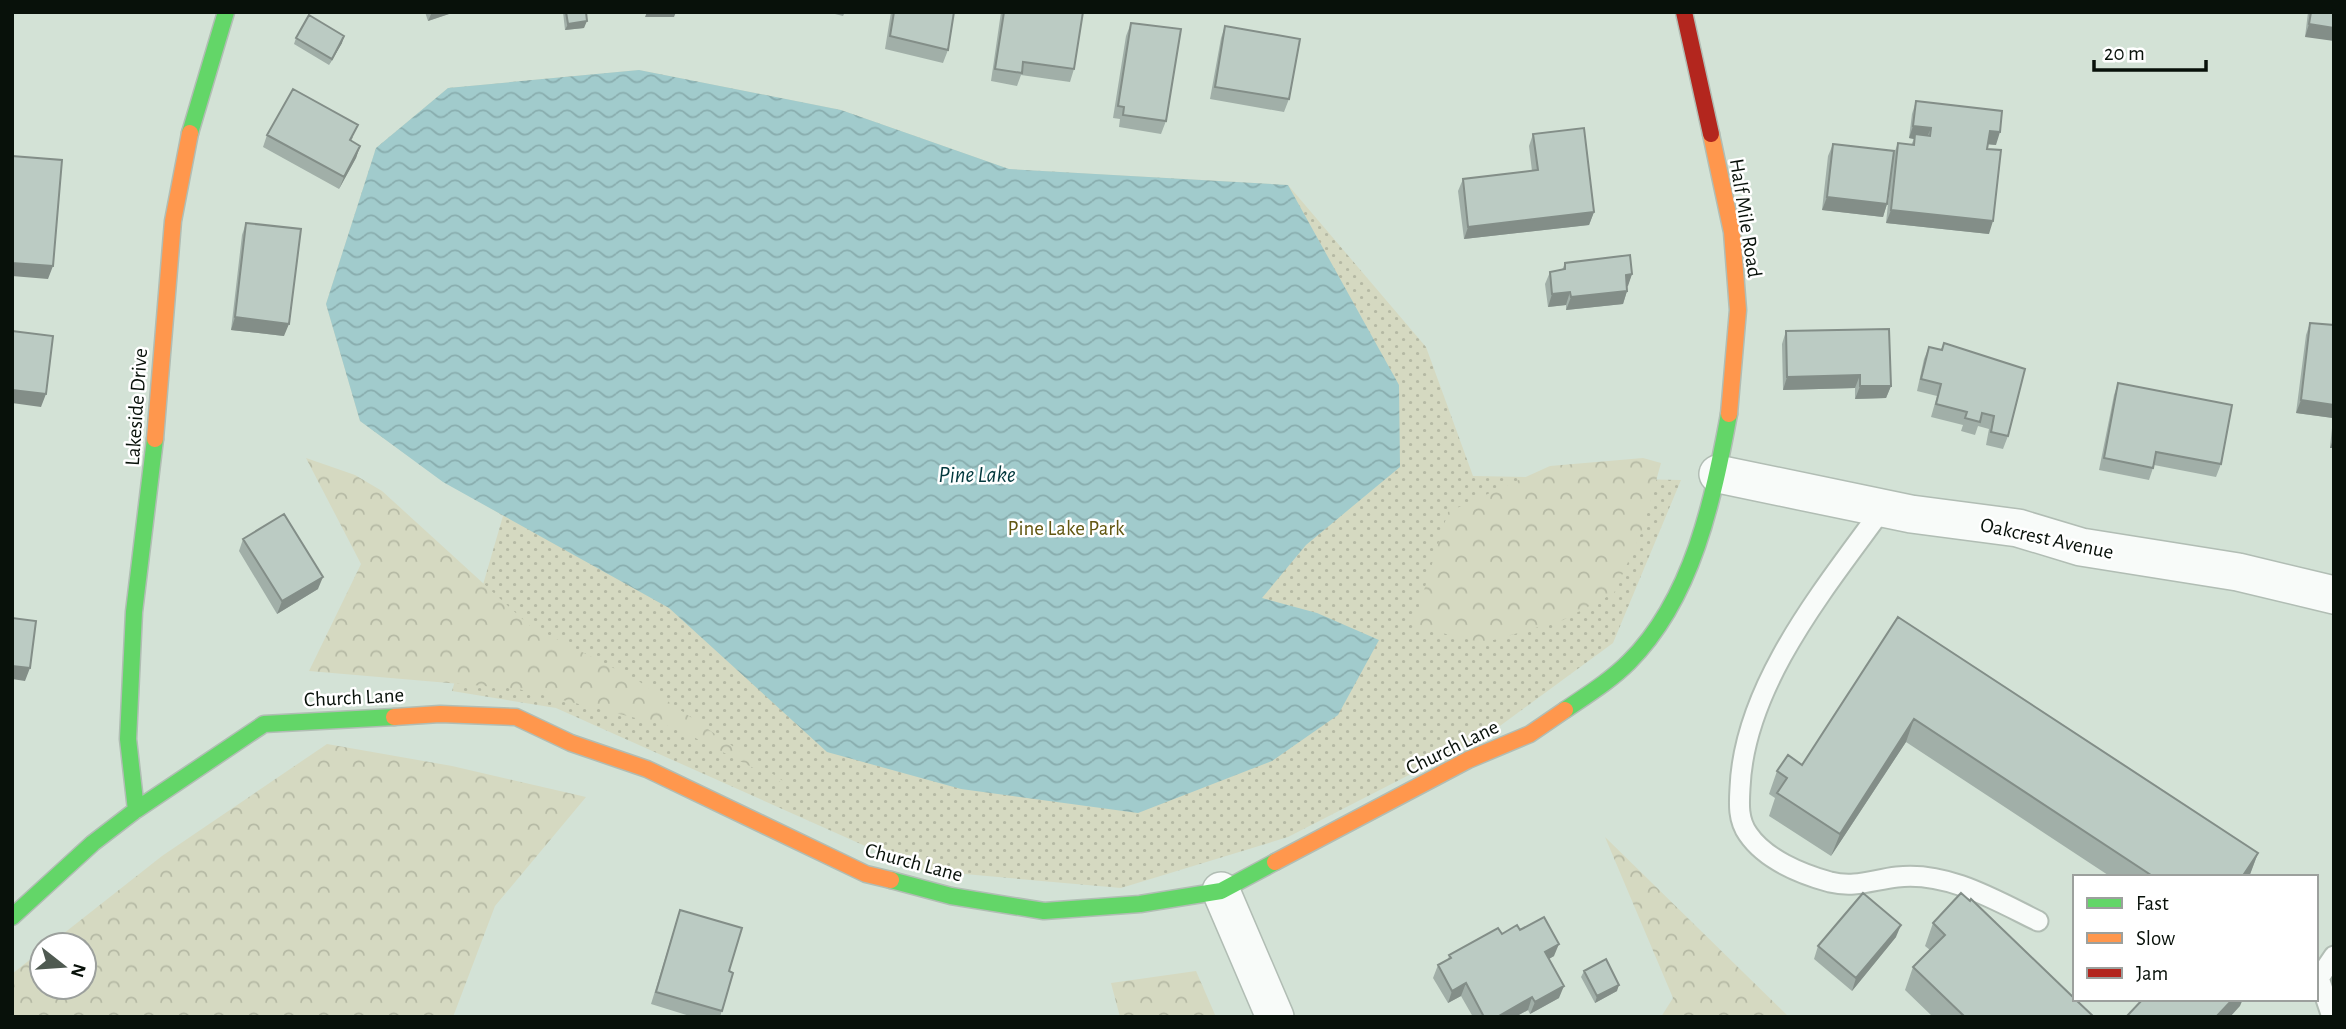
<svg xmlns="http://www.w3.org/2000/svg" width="2346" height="1029" viewBox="0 0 2346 1029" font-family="'Alegreya Sans',sans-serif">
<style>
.grass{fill:url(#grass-dots)}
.forest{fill:url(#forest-crowns)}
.water{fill:url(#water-waves)}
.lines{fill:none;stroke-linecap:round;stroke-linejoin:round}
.lane-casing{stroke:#b1bdb4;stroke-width:23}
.street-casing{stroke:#b1bdb4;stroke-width:40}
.fast-casing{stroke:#b1bdb4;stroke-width:19}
.slow-casing{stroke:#b1bdb4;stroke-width:19}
.jam-casing{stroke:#b1bdb4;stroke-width:19}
.lane{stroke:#f8fbf9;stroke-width:19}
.street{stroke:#f8fbf9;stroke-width:37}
.fast{stroke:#63d668;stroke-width:16}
.slow{stroke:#ff974d;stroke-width:16}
.jam{stroke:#b3261e;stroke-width:16}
.wall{fill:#a1afa8}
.shaded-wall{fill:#838e88}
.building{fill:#bbcbc3;stroke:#838e88;stroke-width:2}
.labels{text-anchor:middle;stroke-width:5;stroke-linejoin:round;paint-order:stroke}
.street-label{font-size:21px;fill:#08110a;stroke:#fff}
.park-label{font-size:21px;fill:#625711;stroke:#fff}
.water-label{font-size:23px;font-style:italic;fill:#03383d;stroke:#fff}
</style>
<defs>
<pattern id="grass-dots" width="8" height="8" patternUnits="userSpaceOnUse" patternTransform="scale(1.75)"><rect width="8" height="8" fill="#d5d9c1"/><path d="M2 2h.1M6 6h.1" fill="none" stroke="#b5b9a4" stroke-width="1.8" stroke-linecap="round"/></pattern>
<pattern id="forest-crowns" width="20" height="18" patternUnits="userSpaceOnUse" patternTransform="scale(1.75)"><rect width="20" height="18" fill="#d5d9c1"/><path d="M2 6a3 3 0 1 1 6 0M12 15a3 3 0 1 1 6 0" fill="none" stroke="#b5b9a4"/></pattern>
<pattern id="water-waves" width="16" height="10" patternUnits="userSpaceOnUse" patternTransform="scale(1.75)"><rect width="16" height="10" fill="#a1cbcc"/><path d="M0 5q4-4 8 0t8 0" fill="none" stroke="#89adae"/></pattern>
</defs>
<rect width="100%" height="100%" fill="#d3e2d6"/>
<!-- grass -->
<path class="grass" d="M639,70l202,40 168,59 279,16 138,162 47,129 208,4 -68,163 -124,91 -201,103 -167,51 -202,-18 -363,-162 -104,-17 51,-175 -99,-63 -44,-32 -34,-117 50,-156 72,-60z"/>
<!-- forest -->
<path class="forest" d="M306,458l49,17 27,16 147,134 108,55 159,110 -120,-62 -158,-39 -209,-18 52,-107z
M1643,458l18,5 -19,68 -28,62 -51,27 -80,23 -70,-17 35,-114 102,-46z
M327,744l125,22 134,31 -91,109 -42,111h-441v-43l30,-24v37h42v-42h-35l113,-89z
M1605,837l184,180h-128l12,-19z
M1196,971l20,46h-96l-9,-34z"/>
<!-- water -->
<path class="water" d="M639,70l202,40 168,59 279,16 111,200 1,82 -94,78 -44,53 55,15 62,27 -41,75 -66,46 -134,52 -177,-24 -134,-37 -158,-144 -226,-126 -83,-61 -34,-117 50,-156 72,-60z"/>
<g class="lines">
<defs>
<path id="lane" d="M1883,508c-58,80 -139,177 -143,280 -1,16 -2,32 8,46 17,25 53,40 82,48 25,6 42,-2 67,-5 50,-6 98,23 141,44
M2332,1017l-13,-39 15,-22"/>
<path id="street" d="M1718,474l193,40 107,14 63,19 157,25 96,23
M1221,891l54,126"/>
<path id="fast" d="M190,133l36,-121
M1565,710c22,-15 45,-29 64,-48 64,-64 84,-162 100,-248
M136,810l-8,-71 6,-127 21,-173
M891,880l60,16 93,15 96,-7 81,-13 54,-29
M12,917l81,-74 43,-33 128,-86 130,-7"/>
<path id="slow" d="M1711,134l21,98 6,78 -9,104
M155,439l18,-218 17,-88
M394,717l46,-3 76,3 55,26 76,26 219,105 25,6
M1275,862l193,-102 62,-26 35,-24"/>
<path id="jam" d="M1684,12l27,122"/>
</defs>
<!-- lane casing -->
<use href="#lane" class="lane-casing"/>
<!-- street casing -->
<use href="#street" class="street-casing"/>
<!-- fast casing -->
<use href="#fast" class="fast-casing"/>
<!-- slow casing -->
<use href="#slow" class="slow-casing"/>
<!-- jam casing -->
<use href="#jam" class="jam-casing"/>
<!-- lane -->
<use href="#lane" class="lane"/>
<!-- street -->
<use href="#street" class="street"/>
<!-- fast -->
<use href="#fast" class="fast"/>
<!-- slow -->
<use href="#slow" class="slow"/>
<!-- jam -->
<use href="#jam" class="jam"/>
</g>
<!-- wall -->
<path class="wall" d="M425,12h30l-27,9z
M563,12h23l-2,16 -19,2z
M827,12h18l-2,4z
M891,12h63l-6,38 -5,13 -58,-14z
M1001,12h82l-9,57 -4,13 -49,-7 -4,11 -26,-5z
M2308,12h26l-29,25z
M1131,23l35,98 -5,13 -42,-7 1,-8 -7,-1 13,-82z
M1225,26l64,73 -5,13 -74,-13 11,-61z
M296,38l46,5 -13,22 -35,-21z
M1916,101l80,44 -8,-1 -1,5 2,85 -103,-11 7,-67 5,-13 13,2 3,-6 -5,-1 3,-24z
M1533,134l61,78 -5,13 -125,14 -6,-48 5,-12 69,-8 -3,-25z
M267,135l86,2 -2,4 9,5 -4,12 -17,31 -76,-42z
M1833,144l54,60 -4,13 -61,-7 6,-54z
M246,223l38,113 -53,-6 11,-95z
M1565,263l67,11 -5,13v4l-4,13 -57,6v-5l-18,2 -3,-23 5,-12 12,-2z
M2310,323l24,2v123h-4l3,-30 -37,-5 10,-78z
M1786,331l105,55 -5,12 -31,1v-11l-72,2 -1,-46z
M1944,343l64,93 -5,13 -17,-4 3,-16 -11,-3 -3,9 -14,-4 2,-6 -32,-8 6,-21 -20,-5 7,-32 5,-12 12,3z
M2118,383l103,81 -5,13 -62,-12 -5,15 -50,-10 15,-75z
M243,539l75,50 -41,25 -38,-63z
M1898,617l360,236 -9,24h-138l-205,-135 -75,114 -62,-40 6,-18 -6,-4 8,-23 25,-6z
M680,910l49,61 4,2 -13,44h-27l-42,-13z
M1933,923l161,94h-161l-28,-27 8,-23 17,-17 -5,-4z
M1520,930l34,26 -5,3 10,39 -29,16 -2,-4 -13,7h-42l-12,-21 -13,7 -15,-25 5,-13 10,-5 1,-5 53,-21z
M1896,937l-44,54 -38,-32 4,-13z
M1584,971l33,20 -22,12 -14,-26z"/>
<!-- shaded-wall -->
<path class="shaded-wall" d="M432,12h23l-27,9z
M647,12h29l-2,5h-29z
M587,21l-3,7 -19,2 3,-6z
M2309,24l25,4v13l-29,-4z
M344,36l-2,7 -13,22 3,-6z
M1913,126l18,2 -5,12 -11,-6 -1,5 -5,-1z
M1990,131l10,1 -4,13 -11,-1z
M360,146l-4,12 -17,31 5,-12z
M1827,197l60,7 -4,13 -61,-7z
M1891,210l102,11 -4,13 -103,-11z
M1594,212l-5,13 -125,14 4,-12z
M12,263l41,3 -5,13 -36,-3z
M1632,274l-4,12 -7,2 5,-13z
M1627,291l-4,13 -57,6 5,-13z
M1570,292l-4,13 -18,2 4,-13z
M235,317l54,7 -5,12 -53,-6z
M1860,375l-5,13 -72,2 4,-13z
M1860,386h31l-5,12 -31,1z
M12,390l34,4 -5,13 -29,-4z
M2301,400l33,5 -1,13 -37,-5z
M2334,437v11h-4z
M323,577l-5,12 -41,25 5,-13z
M12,666l18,2 -5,13 -13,-2z
M1914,719l-8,23 -75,114 9,-22z
M2258,853l-9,24h-7z
M1901,925l-5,12 -44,54 4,-13z
M1559,944l-5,12 -14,8 5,-12z
M1466,983l-5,13 -13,7 4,-12z
M1619,985l-2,6 -22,12 2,-7z
M1564,986l-5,12 -29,16 5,-12z
M1532,997l-4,13 -13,7h-18z
M2233,999h10l-3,7 -10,11h-14z"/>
<!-- building -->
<path class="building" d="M566,12h20l1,9 -19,3z
M894,12h60l-6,38 -58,-14z
M1004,12h79l-9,57 -51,-7 -1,11 -27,-4z
M2311,12h23v16l-25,-4z
M309,15l35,21 -12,23 -36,-21z
M1131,23l50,6 -15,92 -43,-6 1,-8 -6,-1z
M1225,26l75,13 -11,60 -74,-12z
M293,89l65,36 -8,15 10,6 -16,31 -77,-42z
M1916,101l86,10 -2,21 -10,-1 -3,18 14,1 -8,71 -102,-11 7,-67 16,2 1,-11 15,2 1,-8 -18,-2z
M1584,128l10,84 -126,15 -5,-48 75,-9 -5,-36z
M1833,144l61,7 -7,53 -60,-7z
M12,156l50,4 -9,106 -41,-3z
M246,223l55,6 -12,95 -54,-7z
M1630,255l2,19 -6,1 1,16 -56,6 -1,-5 -18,2 -2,-22 15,-3v-6z
M2310,323l24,2v80l-33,-5z
M1889,329l2,57h-31v-11l-73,2 -1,-46z
M12,331l41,5 -7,58 -34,-4z
M1944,343l81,26 -17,67 -17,-4 3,-16 -12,-3 -2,9 -15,-4 2,-6 -31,-8 5,-20 -20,-5 8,-32 13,3z
M2118,383l114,22 -11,59 -65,-12 -3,16 -49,-10z
M284,514l39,63 -41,24 -39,-62z
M1898,617l360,236 -16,24h-88l-240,-158 -74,115 -63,-41 10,-15 -10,-7 11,-16 14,10z
M12,618l24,3 -6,47 -18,-2z
M1863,893l38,32 -45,53 -38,-32z
M1961,893l9,8 1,-2 104,100 19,18h-129l-52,-50 32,-32 -12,-12z
M680,910l62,18 -13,43 4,2 -11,38 -66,-19z
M1544,917l15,27 -14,8 19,34 -29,16 -3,-5 -35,20h-13l-18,-34 -14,8 -14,-26 13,-7 -2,-3 49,-27 4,6 15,-9 3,5z
M1606,959l13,26 -22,11 -13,-25z
M2143,999h90l-17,18h-90z"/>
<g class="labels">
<!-- street labels -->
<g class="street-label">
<text transform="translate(1746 218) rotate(81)" y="7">Half Mile Road</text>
<text transform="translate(136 407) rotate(-86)" y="7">Lakeside Drive</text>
<text transform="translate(2047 538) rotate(12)" y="7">Oakcrest Avenue</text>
<text transform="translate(354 697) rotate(-3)" y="7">Church Lane</text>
<text transform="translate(1452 747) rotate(-26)" y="7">Church Lane</text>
<text transform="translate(914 862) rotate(15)" y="7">Church Lane</text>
</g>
<!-- park labels -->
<g class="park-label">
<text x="1066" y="535">Pine Lake Park</text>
</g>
<!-- water labels -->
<g class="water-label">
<text x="977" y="482">Pine Lake</text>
</g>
</g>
<!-- border -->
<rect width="2346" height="1029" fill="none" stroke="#08110a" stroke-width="28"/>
<!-- legend -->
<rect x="2073" y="875" width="245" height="126" fill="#ffffff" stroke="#9ca09d" stroke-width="2"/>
<rect x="2087" y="898" width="35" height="10" fill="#63d668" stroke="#9ca09d" stroke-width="2"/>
<text x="2136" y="910" font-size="21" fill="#08110a">Fast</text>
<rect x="2087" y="933" width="35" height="10" fill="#ff974d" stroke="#9ca09d" stroke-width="2"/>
<text x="2136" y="945" font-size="21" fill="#08110a">Slow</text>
<rect x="2087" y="968" width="35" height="10" fill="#b3261e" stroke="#9ca09d" stroke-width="2"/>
<text x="2136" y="980" font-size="21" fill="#08110a">Jam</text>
<!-- north arrow -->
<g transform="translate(63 966) rotate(107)"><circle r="33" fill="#ffffff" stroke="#9ca09d" stroke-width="2"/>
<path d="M0-5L12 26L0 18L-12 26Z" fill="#4f5a51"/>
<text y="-10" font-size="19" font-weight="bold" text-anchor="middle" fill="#08110a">N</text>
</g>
<!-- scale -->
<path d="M2094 60v10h112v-10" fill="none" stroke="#08110a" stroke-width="3.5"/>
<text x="2104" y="60" font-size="21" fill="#08110a" stroke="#ffffff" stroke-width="5" paint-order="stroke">20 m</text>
</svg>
